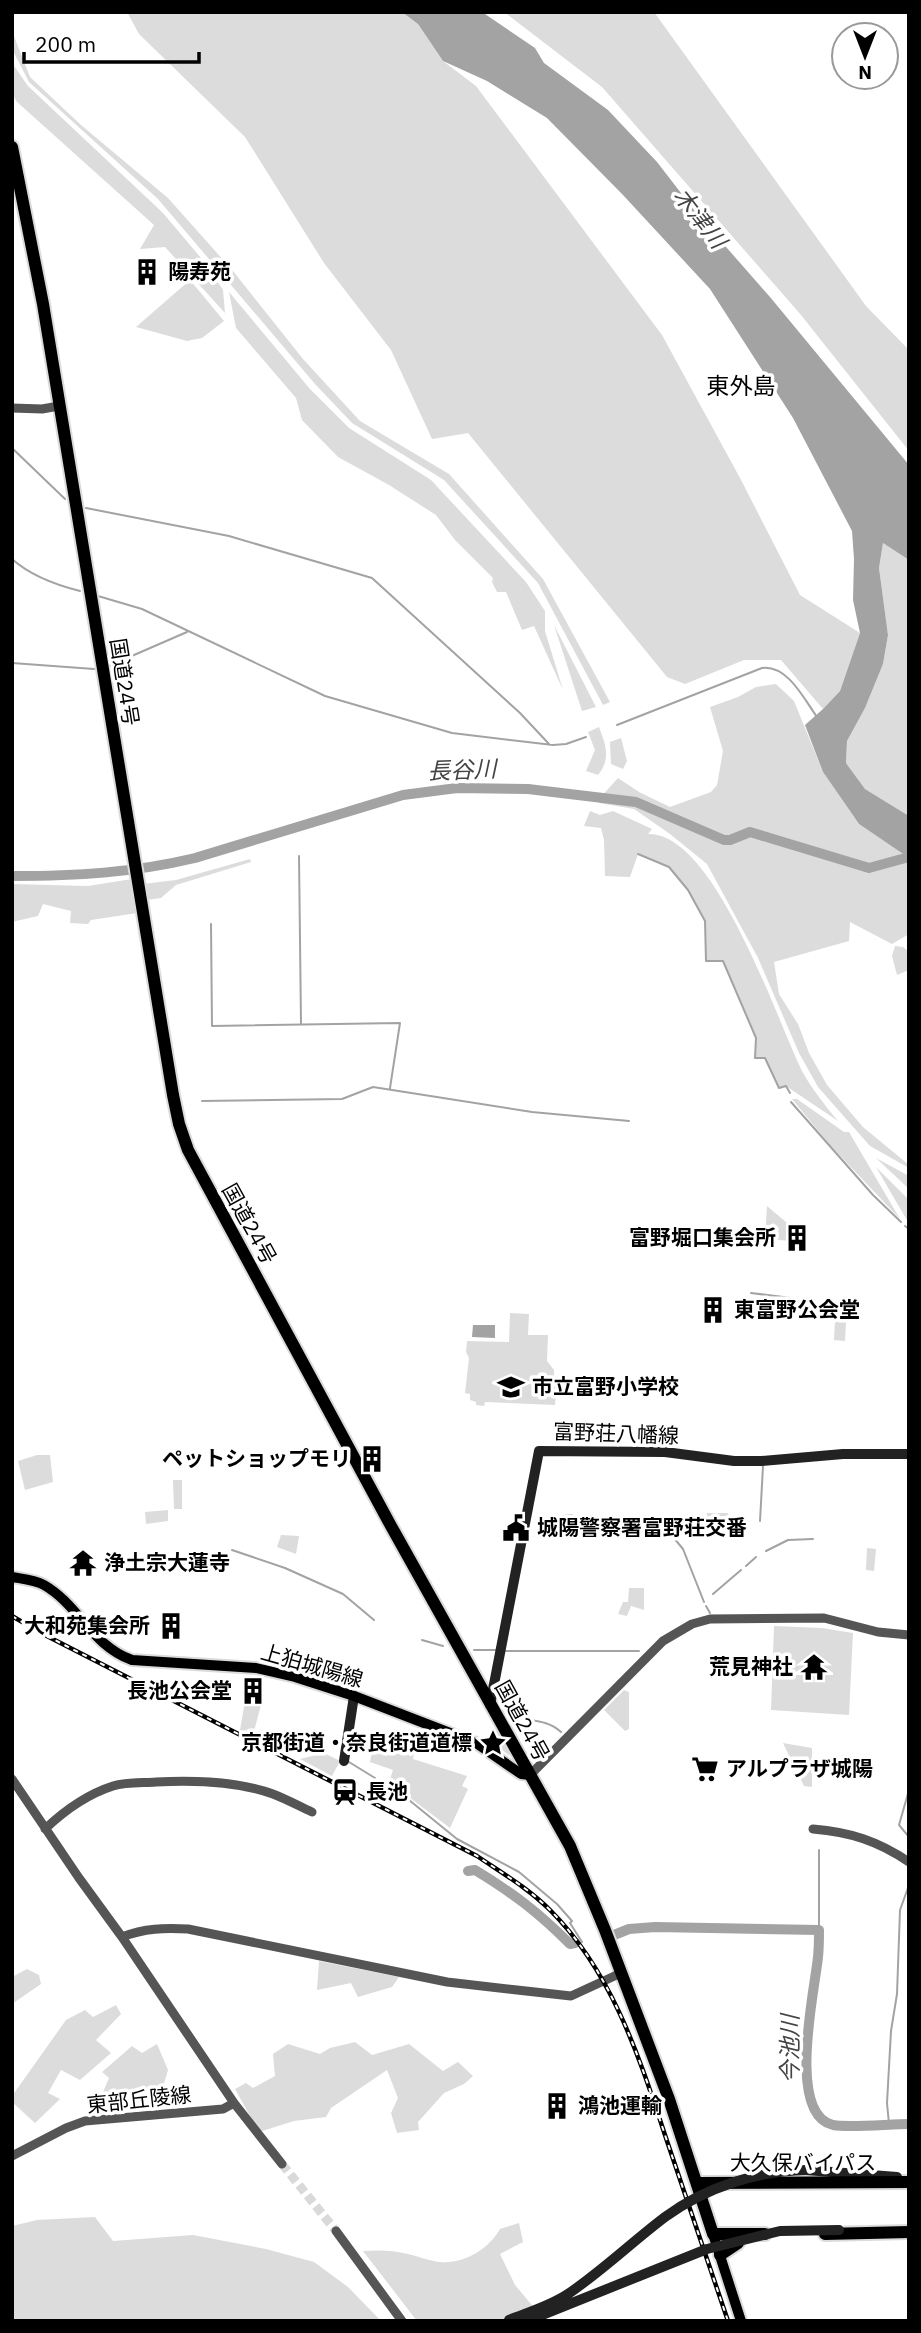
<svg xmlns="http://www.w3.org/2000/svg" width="921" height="2333" viewBox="0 0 921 2333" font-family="'IBM Plex Sans','Noto Sans JP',sans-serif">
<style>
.green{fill:#dcdcdc}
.water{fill:#a3a3a3}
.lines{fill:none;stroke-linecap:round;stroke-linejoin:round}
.stream{stroke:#a3a3a3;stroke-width:2}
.river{stroke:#a3a3a3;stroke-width:10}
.tertiary-tunnel{stroke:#d9d9d9;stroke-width:9;stroke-dasharray:9 4.5;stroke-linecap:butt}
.primary-casing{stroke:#dbdbdb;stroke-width:14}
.trunk-casing{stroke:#dbdbdb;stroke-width:16}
.tertiary{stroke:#555;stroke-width:9}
.secondary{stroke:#222;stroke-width:10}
.primary{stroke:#000;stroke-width:10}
.trunk{stroke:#000;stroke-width:12}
.rail-casing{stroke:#000;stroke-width:4.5}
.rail{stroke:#fff;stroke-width:2;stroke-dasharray:5;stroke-linecap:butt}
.secondary-bridge{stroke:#222;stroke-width:10}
.labels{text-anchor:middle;stroke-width:7;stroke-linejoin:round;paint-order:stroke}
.poi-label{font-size:21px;font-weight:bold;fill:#000;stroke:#fff;text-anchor:start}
.street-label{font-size:21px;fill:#000;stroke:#fff}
.water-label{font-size:23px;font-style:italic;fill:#444;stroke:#fff}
.neighbourhood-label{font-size:23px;fill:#000;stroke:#fff}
</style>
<rect width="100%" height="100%" fill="#fff"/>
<!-- green -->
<path class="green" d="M127,12h275l16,12 25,37 33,25 186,249 78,143 60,117 60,38 -20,58 -17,18 -42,-49h-37l-59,24 -18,-7 -199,-244 -36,6 -41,-89 -67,-87 -79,-126 -106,-103z
M504,12h150l212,294 43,44v101l-108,-136 -199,-228z
M12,31l18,46 51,48 87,73 65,73 70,88 57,62 89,53 94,105 67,123 -7,3 -65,-122 -94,-103 -92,-57 -37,-39 -157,-185 -129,-117 -17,-33z
M12,63l16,23 135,127 43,51 17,26 2,23 -60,-66 -25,2 14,-24 -138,-124 -4,-10z
M190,280l34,41 -22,17 -15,3 -51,-14z
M229,292l81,97 39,39 82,52 95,102 19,29v20l18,59 -29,-64 -12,4 -16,-38h-9l-5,-10 1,-4 -38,-38 -19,-25 -47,-30 -51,-28 -36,-37 -6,-22 -60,-70z
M883,543l26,17v256l-44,-27 -19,-26 1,-22 18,-33 18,-44 5,-29 -9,-67z
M554,625l42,82 -14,4z
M776,684l18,17 29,71 36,52 50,34v76l-17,10 -42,-22 -1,19 -75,21 5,32 19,30 11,29 18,32 36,42 46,38v3l-39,-22 -52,-59 -19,-34 -41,-95 -51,-94 -37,-30 -36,-25 -35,-6v-4l19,-21 21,14 31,15 41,-15 6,-7 6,-34 -13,-44 28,-10 18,-10z
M599,727c7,18 12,32 -1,48l-12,-4 9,-21 -7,-18z
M621,738l6,23 -4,8 -12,-5 -1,-22z
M590,811l10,4 13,-4 39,18 -4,5c66,-2 128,183 153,235 10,19 23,35 37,52l-52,-35 -7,2 -14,-30h-10l1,-20 -32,-76 -18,-1 -1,-40 -17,-31 -19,-23 -31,-13 -8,23 -25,-1 -1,-36 -3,-12 -17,-2z
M250,859l1,3 -75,23 -15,13 -14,2 -4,-16 33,-4z
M132,879l5,34 -46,7 -3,4 -18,-1 1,-12 -28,-7 -5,12 -26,6v-38l76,2z
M895,946l8,1 6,5v18l-12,5 -5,-19z
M792,1099h5l47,33h5l51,87 -70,-74z
M876,1158l33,18v13z
M876,1167l33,33v22h-1z
M767,1206l26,22 -1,13 -27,-2z
M510,1313l19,1 -1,21h20l-1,26 7,9v10l3,1 -2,24 -70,-3 -1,4 -8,-1v-3l-6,-2v-6l-5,-1 4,-35 -3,-6 1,-11 42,1z
M835,1320l11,1 -1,20 -11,-1z
M37,1455h13l3,27 -28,8 -7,-29z
M173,1480h9v29h-8z
M168,1510v11l-22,3 -1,-12z
M707,1513h21l1,6 -4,3 -15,2 -3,-3z
M281,1535l18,1 -3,18 -19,-7z
M867,1548l9,1 -2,22 -8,-1z
M629,1588h15v22l-13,-4 -4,10 -9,-2 5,-12h5z
M774,1626l48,2 31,5 -4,82 -78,-5z
M624,1690l5,2v37l-4,2 -21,-21z
M245,1701l16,4 -8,30 -13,-5z
M494,1722l17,31 -2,2c-13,-9 -21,-16 -15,-33z
M382,1737l33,11 -2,11 54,17 -5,10 6,3 -18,39 -61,-46 4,-12 -23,-8 3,-17 6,1z
M783,1743l29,5v39l-8,-1z
M324,1753l16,8 -8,15 -32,-17z
M319,1961l80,16 -7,10 -34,10 -7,-14 -34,7z
M27,1969l12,6 2,9 -29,20v-27z
M116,2005l5,9 -25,26 15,13 -31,27 -19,-10 -13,23 12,6 -25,24 -23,-21v-6l54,-76 19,-10 8,7z
M355,2042l17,13 37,-11 34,27 15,-9 15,14 -9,8 -20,9 -26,29 1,8 -22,3 -6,-20 7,-15 -11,-28 -56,38 -5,9 -32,4 -35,11 -24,-43 11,-6 7,5 22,-12 -2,-22 15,-10 32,10 10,-6z
M157,2044l11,26 -8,27 -62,7 11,-26 -7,-6 30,-26 10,7z
M95,2217l18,24 80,-6 73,14 48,13 34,25 33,34h-369v-95l25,-6z
M519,2223l4,19 -23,12 15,31 21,25 -32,11h-87l-54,-70c15,-1 30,-1 45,3 10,2 21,7 32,8 24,2 49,-13 60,-33z"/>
<!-- water -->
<path class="water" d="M402,12h80l53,36 9,15 64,47 49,52 41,53 72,82 139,168v95l-26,-17 -4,25 9,67 -5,29 -18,44 -18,33 -1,22 19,26 44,27v42l-50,-34 -36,-52 -18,-47 18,-16 17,-18 20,-58 -7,-33 1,-41 -2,-28 -59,-113 -83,-129 -87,-94 -76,-77 -60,-37 -44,-20 -25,-37z
M473,1325h22v13l-23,-1z"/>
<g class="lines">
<!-- stream -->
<path class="stream" d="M12,448l53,51
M86,508l143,28 143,42 148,135 29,31
M12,559c19,17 44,26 68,32
M98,596l44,13 183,87 127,37 101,12 13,-1 20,-7
M12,663l82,6
M111,665l76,-33
M617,725l145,-57c26,-3 42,31 55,49
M638,854l31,13 19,23 17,31 1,40h17l33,77 -1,20h10l14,30 7,-2 4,7
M299,856l2,167
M211,924l1,102 188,-3 -10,65
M202,1101l140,-2 31,-12 159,25 97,9
M791,1102l82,93 28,27
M905,1226l4,3
M751,1293l40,5
M541,1516l4,2 27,-3
M760,1521l3,-55
M673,1537l10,12 21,53
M232,1550l53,18 58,26 31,26
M766,1551l22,-11 25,-1
M746,1566l10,-9
M713,1594l28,-24
M706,1606l4,7
M422,1640l21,6
M474,1650h23
M506,1651h133
M509,1715c18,7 37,3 52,17
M349,1762l26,16
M383,1784l26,16 48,39 62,33 38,32 15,17 -2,2 12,19
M909,1790l-10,35 10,12
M819,1850v80
M889,2124l-2,-21 4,-72 6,-37 3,-84 9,-25"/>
<!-- river -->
<path class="river" d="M12,876c64,0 120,-3 183,-18l208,-63 54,-7 71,1 108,13 88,38h6l20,-8 119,36 40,-11
M468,1871l7,-1c38,23 63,42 95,74l5,-1
M614,1935l15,-6 26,-2 164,3c0,9 0,18 -1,27 -3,32 -32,157 15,168 16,3 57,-1 76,-1"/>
<!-- tertiary-tunnel -->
<path class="tertiary-tunnel" d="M282,2164l54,67"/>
<defs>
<path id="primary" d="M12,1577c11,2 23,3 32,8 35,20 47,60 88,75l124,8 39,9 59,19 122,47 45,31 9,1
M713,2234l28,87"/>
<path id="trunk" d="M12,147l31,157 130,791 6,29 9,26 203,376 179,320 35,84 64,169 44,135h52
M697,2183l212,-1
M825,2234l84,-2
M720,2255l18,-12"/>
</defs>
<!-- primary casing -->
<use href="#primary" class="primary-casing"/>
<!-- trunk casing -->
<use href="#trunk" class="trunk-casing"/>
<!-- tertiary -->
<path class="tertiary" d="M12,408l30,1 17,-3
M530,1775l133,-134 29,-17 18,-5 114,-1 54,14 31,3
M12,1779l67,99 43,59c23,-9 42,-9 66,-8l259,53 70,8 54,6 50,-23
M45,1829c19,-18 43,-35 68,-43 13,-4 29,-3 43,-4 37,-2 81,-1 117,12 13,5 26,12 39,18
M813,1829c37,3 65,12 96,33
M122,1937l112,166 48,61
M12,2156l54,-28 19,-7 138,-12 11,-6
M336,2231l66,90"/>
<!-- secondary -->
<path class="secondary" d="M490,1705l49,-254 126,1 69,9h27l82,-7h66
M344,1761l10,-65
M806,2170l91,7"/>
<!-- primary -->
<use href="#primary" class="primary"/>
<!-- trunk -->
<use href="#trunk" class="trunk"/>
<defs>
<path id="rail" d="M12,1616l29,17 436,223c25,17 51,32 73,54 64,64 90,150 118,234 20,59 40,118 60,177"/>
</defs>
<!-- rail casing -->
<use href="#rail" class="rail-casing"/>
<!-- rail -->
<use href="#rail" class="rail"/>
<!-- secondary-bridge -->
<path class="secondary-bridge" d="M509,2320c20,-8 41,-14 59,-26 34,-23 64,-52 97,-77 41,-30 92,-46 141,-47
M527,2321l180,-72 73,-18 59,-1"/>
</g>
<!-- icons -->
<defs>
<symbol id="building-bare" viewBox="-9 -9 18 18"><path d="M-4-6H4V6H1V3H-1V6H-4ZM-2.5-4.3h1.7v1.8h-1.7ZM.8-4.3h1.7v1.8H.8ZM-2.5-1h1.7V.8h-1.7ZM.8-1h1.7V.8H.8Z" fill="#000" stroke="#fff" stroke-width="2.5" paint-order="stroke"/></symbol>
<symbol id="school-bare" viewBox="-9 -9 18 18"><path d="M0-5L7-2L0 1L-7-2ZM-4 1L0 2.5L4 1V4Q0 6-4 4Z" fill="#000" stroke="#fff" stroke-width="2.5" paint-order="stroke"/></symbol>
<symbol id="civic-bare" viewBox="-9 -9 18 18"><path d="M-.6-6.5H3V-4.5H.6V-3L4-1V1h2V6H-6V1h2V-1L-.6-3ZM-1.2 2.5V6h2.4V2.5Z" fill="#000" stroke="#fff" stroke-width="2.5" paint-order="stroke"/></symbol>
<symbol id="temple-bare" viewBox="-9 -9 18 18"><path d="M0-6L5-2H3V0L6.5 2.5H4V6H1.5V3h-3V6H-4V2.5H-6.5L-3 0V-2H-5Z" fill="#000" stroke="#fff" stroke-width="2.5" paint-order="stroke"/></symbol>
<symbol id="sight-bare" viewBox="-9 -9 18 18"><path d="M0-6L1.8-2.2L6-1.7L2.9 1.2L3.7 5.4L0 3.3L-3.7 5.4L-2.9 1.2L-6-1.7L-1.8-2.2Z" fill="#000" stroke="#fff" stroke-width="2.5" paint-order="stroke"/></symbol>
<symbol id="supermarket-bare" viewBox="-9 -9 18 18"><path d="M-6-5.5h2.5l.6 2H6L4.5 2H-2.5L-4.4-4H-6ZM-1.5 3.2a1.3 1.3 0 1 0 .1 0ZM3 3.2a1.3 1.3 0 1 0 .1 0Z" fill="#000" stroke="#fff" stroke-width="2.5" paint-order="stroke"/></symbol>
<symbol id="station-bare" viewBox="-9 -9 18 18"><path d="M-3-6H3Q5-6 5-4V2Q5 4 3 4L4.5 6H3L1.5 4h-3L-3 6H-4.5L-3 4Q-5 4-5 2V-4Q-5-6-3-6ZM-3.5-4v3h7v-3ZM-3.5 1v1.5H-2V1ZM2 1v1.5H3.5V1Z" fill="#000" stroke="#fff" stroke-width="2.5" paint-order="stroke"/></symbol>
</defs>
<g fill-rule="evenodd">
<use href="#building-bare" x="128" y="253" width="38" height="38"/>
<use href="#building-bare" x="778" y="1219" width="38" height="38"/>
<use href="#building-bare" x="694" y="1291" width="38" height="38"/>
<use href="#school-bare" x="492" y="1368" width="38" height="38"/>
<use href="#building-bare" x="353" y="1440" width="38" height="38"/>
<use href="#civic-bare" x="497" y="1509" width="38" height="38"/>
<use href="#temple-bare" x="64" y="1544" width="38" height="38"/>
<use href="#building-bare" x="152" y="1607" width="38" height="38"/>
<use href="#temple-bare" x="795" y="1648" width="38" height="38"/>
<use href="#building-bare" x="234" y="1672" width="38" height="38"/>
<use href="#sight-bare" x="474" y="1724" width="38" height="38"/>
<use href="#supermarket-bare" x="686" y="1750" width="38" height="38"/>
<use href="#station-bare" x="326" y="1773" width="38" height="38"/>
<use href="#building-bare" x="538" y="2087" width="38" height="38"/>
</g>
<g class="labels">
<!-- poi labels -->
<g class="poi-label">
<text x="168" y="279">陽寿苑</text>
<text x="776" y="1245" text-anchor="end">富野堀口集会所</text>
<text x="734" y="1317">東富野公会堂</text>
<text x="532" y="1394">市立富野小学校</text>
<text x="351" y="1466" text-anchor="end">ペットショップモリ</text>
<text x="537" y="1535">城陽警察署富野荘交番</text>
<text x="104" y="1570">浄土宗大蓮寺</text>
<text x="150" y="1633" text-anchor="end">大和苑集会所</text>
<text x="793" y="1674" text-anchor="end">荒見神社</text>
<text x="232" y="1698" text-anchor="end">長池公会堂</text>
<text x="472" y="1750" text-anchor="end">京都街道・奈良街道道標</text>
<text x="726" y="1776">アルプラザ城陽</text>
<text x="366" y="1799">長池</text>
<text x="578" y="2113">鴻池運輸</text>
</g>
<!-- street labels -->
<g class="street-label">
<text transform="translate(124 682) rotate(81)" y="7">国道24号</text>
<text transform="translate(249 1224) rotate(61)" y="7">国道24号</text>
<text transform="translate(616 1434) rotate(2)" y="7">富野荘八幡線</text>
<text transform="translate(312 1666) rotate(16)" y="7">上狛城陽線</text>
<text transform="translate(522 1721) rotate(61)" y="7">国道24号</text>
<text transform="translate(139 2100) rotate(-6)" y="7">東部丘陵線</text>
<text x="803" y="2170">大久保バイパス</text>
</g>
<!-- water labels -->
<g class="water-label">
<text transform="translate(700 218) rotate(52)" y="8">木津川</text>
<text transform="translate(462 770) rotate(-2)" y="8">長谷川</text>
<text transform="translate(790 2049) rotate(-90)" y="8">今池川</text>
</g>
<!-- neighbourhood labels -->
<g class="neighbourhood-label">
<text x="741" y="394">東外島</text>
</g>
</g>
<!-- border -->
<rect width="921" height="2333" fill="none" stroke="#000000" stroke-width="28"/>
<!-- north arrow -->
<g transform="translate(865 56) rotate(180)"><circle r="33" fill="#ffffff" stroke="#999999" stroke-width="2"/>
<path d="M0-5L12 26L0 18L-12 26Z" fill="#000000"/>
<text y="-10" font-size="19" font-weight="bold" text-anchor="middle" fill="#000000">N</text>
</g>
<!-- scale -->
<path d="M24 52v10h175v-10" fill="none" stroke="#000000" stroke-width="3.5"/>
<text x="35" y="52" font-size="21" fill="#000000" stroke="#ffffff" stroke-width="5" paint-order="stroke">200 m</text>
</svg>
